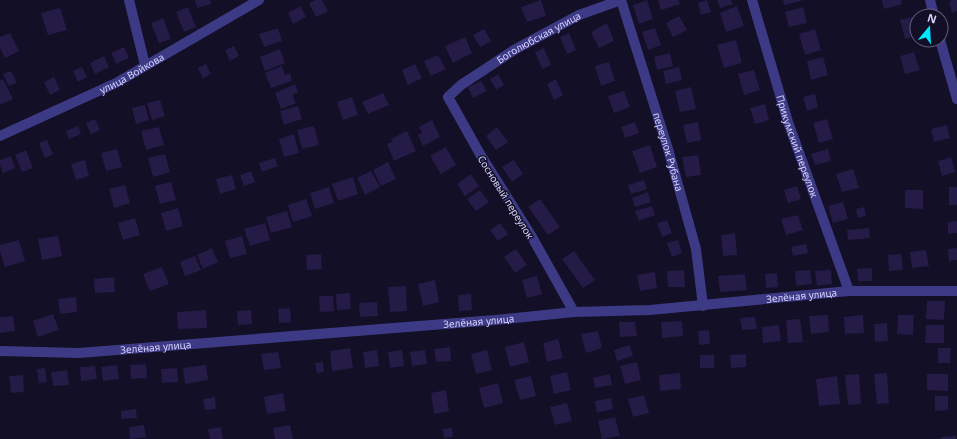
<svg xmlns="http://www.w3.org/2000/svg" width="957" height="439" viewBox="0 0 957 439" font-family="'Noto Sans',sans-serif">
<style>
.building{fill:#241b47}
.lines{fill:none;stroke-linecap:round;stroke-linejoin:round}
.minor{stroke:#3d3a85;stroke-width:10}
.labels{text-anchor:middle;stroke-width:3;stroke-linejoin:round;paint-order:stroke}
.street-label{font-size:10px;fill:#d9d4ff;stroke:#130f26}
</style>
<rect width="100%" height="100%" fill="#130f26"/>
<!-- building -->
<path class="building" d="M195,0h15l1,4 -14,4z
M316,0h6l6,11 -12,6 -7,-14z
M541,0l5,16 -19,6 -6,-15z
M647,0l6,19 -14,5 -6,-19z
M658,0h20l2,4 -19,6z
M707,0l4,12 -10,3 -3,-12z
M717,0h14l2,4 -13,4z
M783,0h18v1l-17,4z
M882,0h19l1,4 -18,5z
M953,0h4v11l-5,2 -3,-12z
M301,6l5,11 -13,7 -5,-11z
M737,6l7,20 -18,6 -6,-19z
M188,7l8,20 -12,5 -8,-20z
M803,7l4,16 -18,4 -4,-15z
M60,8l7,22 -19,5 -7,-22z
M679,16l8,14 -14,7 -7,-14z
M916,16l1,20 -12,3 -5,-19z
M163,18l8,21 -12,4 -8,-20z
M607,23l7,18 -15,7 -8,-16z
M278,28l4,13 -18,6 -5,-13z
M655,28l6,17 -13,5 -6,-18z
M484,29l7,12 -11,6 -7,-12z
M815,29l6,21 -16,5 -6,-21z
M10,33l9,18 -14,7 -5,-10v-11z
M569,33l7,17 -9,4 -7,-17z
M465,37l7,16 -19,10 -8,-17z
M736,40l6,23 -18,5 -7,-23z
M234,46l5,10 -9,5 -5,-11z
M124,47l5,11 -13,6 -5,-11z
M544,48l7,17 -9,4 -7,-17z
M280,49l5,14 -20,8 -5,-14z
M914,52l6,18 -15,4 -5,-18z
M670,53l3,13 -16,4 -3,-13z
M438,55l8,14 -15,7 -7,-15z
M104,56l5,11 -14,7 -5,-11z
M823,57l5,18 -17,5 -4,-19z
M609,62l6,19 -14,5 -6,-20z
M206,64l5,10 -8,4 -5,-10z
M415,64l7,14 -14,7 -6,-15z
M282,66l3,9 5,-2 2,8 -21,7 -6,-15z
M82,67l5,10 -9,5 -5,-11z
M679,67l3,13 -16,4 -3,-13z
M754,70l6,20 -16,5 -6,-21z
M11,71l6,12 -8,3 -6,-12z
M498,74l6,11 -8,5 -6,-11z
M54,77l6,13 -10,5 -6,-13z
M3,79l10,20 -13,6v-24z
M556,79l7,16 -9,5 -7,-16z
M481,81l6,10 -14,7 -5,-11z
M295,84l3,8 -6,3 4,8 -15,6 -6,-16z
M691,87l5,22 -16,3 -5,-21z
M624,91l6,16 -16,6 -6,-17z
M383,93l6,12 -21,9 -6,-12z
M815,94l3,13 -11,4 -4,-14z
M352,97l6,18 -15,5 -6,-18z
M160,100l5,16 -13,4 -5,-17z
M765,104l4,16 -14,4 -5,-16z
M145,105l4,15 -13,4 -4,-16z
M298,106l4,13 -18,6 -4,-14z
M95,119l5,11 -9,4 -5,-11z
M827,119l6,20 -14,4 -6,-20z
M432,120l8,17 -17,9 -5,-11 4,-2 -3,-6z
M635,122l4,11 -14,5 -4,-11z
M698,122l3,18 -14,3 -4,-18z
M947,125l3,13 -16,4 -3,-13z
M78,126l3,8 -12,5 -3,-8z
M314,126l5,19 -17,4 -5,-19z
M159,127l5,18 -18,5 -5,-19z
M497,127l11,15 -12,8 -10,-14z
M407,131l9,20 -22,10 -7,-17 5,-2 -1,-3z
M294,134l5,19 -15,4 -5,-18z
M47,140l6,14 -8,4 -6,-15z
M650,145l7,22 -17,6 -8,-22z
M446,147l10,18 -15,9 -11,-18z
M117,149l5,18 -16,4 -5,-18z
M828,149l3,12 -16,4 -4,-11z
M26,150l7,18 -11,4 -7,-17z
M165,154l5,18 -17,5 -5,-19z
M698,155l3,20 -15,2 -4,-20z
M11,156l4,12 -12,5 -3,-8v-5z
M951,157l4,15 -13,4 -4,-15z
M275,158l3,8 -16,6 -3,-9z
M85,160l4,16 -13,4 -5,-16z
M514,160l9,14 -11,8 -10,-15z
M388,162l8,17 -15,7 -8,-16z
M853,169l6,19 -17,4 -6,-18z
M251,171l4,11 -11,4 -4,-11z
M371,171l9,16 -15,8 -8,-17z
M471,174l8,12 -14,10 -8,-12z
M232,175l4,14 -16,5 -4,-15z
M353,177l5,17 -20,7 -6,-17z
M644,180l3,9 -16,5 -3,-9z
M171,182l5,18 -16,4 -5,-18z
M125,185l5,18 -16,5 -5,-19z
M797,186l4,13 -13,4 -4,-13z
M329,187l5,16 -19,6 -5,-16z
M949,187h8v18h-8z
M480,190l9,12 -13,9 -9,-12z
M905,190h18v19l-18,-1z
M648,192l3,10 -16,5 -3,-9z
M306,199l6,17 -19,6 -5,-17z
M540,199l20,28 -12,8 -20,-28z
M843,202l5,17 -15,4 -5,-17z
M652,206l3,9 -16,6 -4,-10z
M864,207l2,9 -8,2 -2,-9z
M178,208l5,18 -17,5 -5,-18z
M287,211l5,16 -21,6 -5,-16z
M798,215l5,15 -17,5 -5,-16z
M135,218l5,17 -17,5 -5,-17z
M667,220l5,13 -10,4 -5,-14z
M957,221v12l-9,1v-12z
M265,223l5,17 -20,6 -6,-17z
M500,223l8,11 -10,7 -8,-11z
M869,228l1,10 -22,2 -1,-10z
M735,233l2,22 -14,1 -2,-21z
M58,236l4,20 -20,4 -4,-21z
M242,236l5,18 -17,4 -5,-17z
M19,240l6,21 -20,6 -5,-16v-6z
M678,240l4,13 -10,4 -5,-14z
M806,244l2,9 -15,3 -2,-9z
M212,248l6,14 -15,7 -6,-14z
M957,248v12l-8,1 -1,-12z
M516,249l11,16 -12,8 -11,-16z
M926,250l3,16 -17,2 -2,-16z
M574,251l21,29 -12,8 -21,-29z
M321,254l1,15 -15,1 -1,-15z
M901,254l2,16 -14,1 -1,-16z
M195,256l6,14 -16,6 -5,-14z
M162,267l7,17 -19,7 -7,-17z
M872,268v13h-14l-1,-12z
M684,270l1,17h-17l-1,-16z
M810,270l2,14 -16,2 -1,-15z
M831,270l1,14 -15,2 -2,-15z
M655,272l2,16 -17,3 -3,-16z
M777,273l1,14 -12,1 -1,-14z
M745,274l2,16 -27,2 -2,-16z
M537,276l5,18 -15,4 -5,-18z
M114,277l1,15 -20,1 -1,-14z
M435,280l4,22 -16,4 -5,-22z
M406,286l1,25 -17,1 -2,-25z
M350,293l1,16 -14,1 -1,-16z
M471,294l1,16 -13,1 -1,-16z
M319,296h14l1,15 -14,1z
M76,297l1,15 -17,2 -2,-15z
M927,301h18l-1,19 -18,-1z
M377,302l1,14 -18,1 -1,-14z
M290,308l1,14 -12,1 -1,-14z
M206,310l1,18 -29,1 -1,-17z
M251,310l1,14 -14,1 -1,-14z
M53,314l6,16 -21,7 -5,-16z
M828,315l1,17 -18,2 -2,-18z
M863,315l1,18 -19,1 -1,-17z
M898,315h16l-1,20 -16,-1z
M13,316l2,15 -15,2v-16z
M755,317l2,12 -15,1 -2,-12z
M800,319l3,23 -15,1 -2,-23z
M682,321l1,15 -21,2 -1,-16z
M619,322h16l2,14 -17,1z
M887,323l1,18 -13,1 -1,-18z
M779,325l2,16 -18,2 -1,-16z
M926,325h18v18h-19z
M709,330l1,14 -11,1 -1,-14z
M598,331l4,17 -16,5 -5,-19z
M558,339l5,19 -16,4 -4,-19z
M524,342l5,20 -19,5 -5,-20z
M630,345l3,11 -16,5 -3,-11z
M450,347l1,14 -15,1 -2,-13z
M350,348l3,20 -21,3 -2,-20z
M938,348h13l-1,15h-12z
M377,350l2,16 -14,2 -2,-16z
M402,350l2,16 -14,2 -2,-16z
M425,350l2,14 -15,2 -2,-14z
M487,350l5,20 -16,4 -5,-20z
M278,352l3,16 -17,2 -3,-16z
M746,354v13l-15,1 -1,-13z
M700,355h14v13h-14z
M323,362l1,10 -7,1 -2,-10z
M637,362l4,18 -16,4 -5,-18z
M146,364l1,14 -16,1 -1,-14z
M117,365l2,14 -16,2 -2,-14z
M206,365l2,15 -23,4 -2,-16z
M95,366l2,13 -16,2 -1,-14z
M45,368l2,14 -8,1 -2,-14z
M177,368l1,14 -16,1 -1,-14z
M67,370l2,15 -16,1 -2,-14z
M567,372l4,18 -17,4 -4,-18z
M680,373l1,16 -21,2 -1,-16z
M887,373l2,30 -12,1 -3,-30z
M610,374l2,11 -17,3 -2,-10z
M859,374l2,30 -13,1 -3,-30z
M927,374h21v17l-21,-1z
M23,375l1,17 -13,1 -2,-17z
M531,376l5,20 -16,4 -6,-20z
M837,376l3,28 -21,2 -3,-27z
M498,383l5,20 -19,5 -5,-20z
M446,390l3,21 -15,3 -3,-21z
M283,393l3,18 -19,3 -3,-17z
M644,395l5,18 -16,4 -5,-18z
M935,396h13v14l-13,1z
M215,397l1,12 -11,1 -2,-11z
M611,398l2,11 -16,4 -2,-12z
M567,403l5,18 -17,4 -5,-18z
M136,409l1,9 -16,1v-8z
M615,417l5,19 -18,3 -4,-18z
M144,425l2,12 -16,2 -1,-12z
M290,425l3,14h-18l-2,-11z
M221,427l2,12h-13l-2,-10z
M452,428l1,9 -9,1 -1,-9z
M956,436v3h-15v-2z"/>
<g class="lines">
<!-- minor -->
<g class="minor">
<path d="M129,0l16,65"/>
<path id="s1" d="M752,0l36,122 61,169"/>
<path d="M930,0l4,16"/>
<path d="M940,40l17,59"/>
<path id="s2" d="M0,136l116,-53 143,-83"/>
<path id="s3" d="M574,312l-42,-75 -52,-83 -32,-57 13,-12 53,-35 65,-35 42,-15 47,149 28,100 7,57"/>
<path id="s4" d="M0,351l79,2 416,-33 79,-8 76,-2 199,-19h108"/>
</g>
</g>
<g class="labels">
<!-- street labels -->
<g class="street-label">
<text dy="4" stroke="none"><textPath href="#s3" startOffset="358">Боголюбская улица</textPath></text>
<text dy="4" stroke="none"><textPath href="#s2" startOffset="146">улица Войкова</textPath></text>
<text dy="4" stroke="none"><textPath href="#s1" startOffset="153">Прикумский переулок</textPath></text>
<text dy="4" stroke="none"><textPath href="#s3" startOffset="608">переулок Рубана</textPath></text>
<text transform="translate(506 197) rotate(58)" y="4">Сосновый переулок</text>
<text dy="4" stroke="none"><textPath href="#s4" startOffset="804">Зелёная улица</textPath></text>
<text dy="4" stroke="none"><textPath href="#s4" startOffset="480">Зелёная улица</textPath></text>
<text dy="4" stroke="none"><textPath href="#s4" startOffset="156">Зелёная улица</textPath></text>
</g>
</g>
<!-- north arrow -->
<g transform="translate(929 28) rotate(18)"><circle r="19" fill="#130f26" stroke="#625e7d"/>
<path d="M0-3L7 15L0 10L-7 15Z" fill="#00e5ff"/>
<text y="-6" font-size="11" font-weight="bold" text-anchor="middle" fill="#d9d4ff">N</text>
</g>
</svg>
